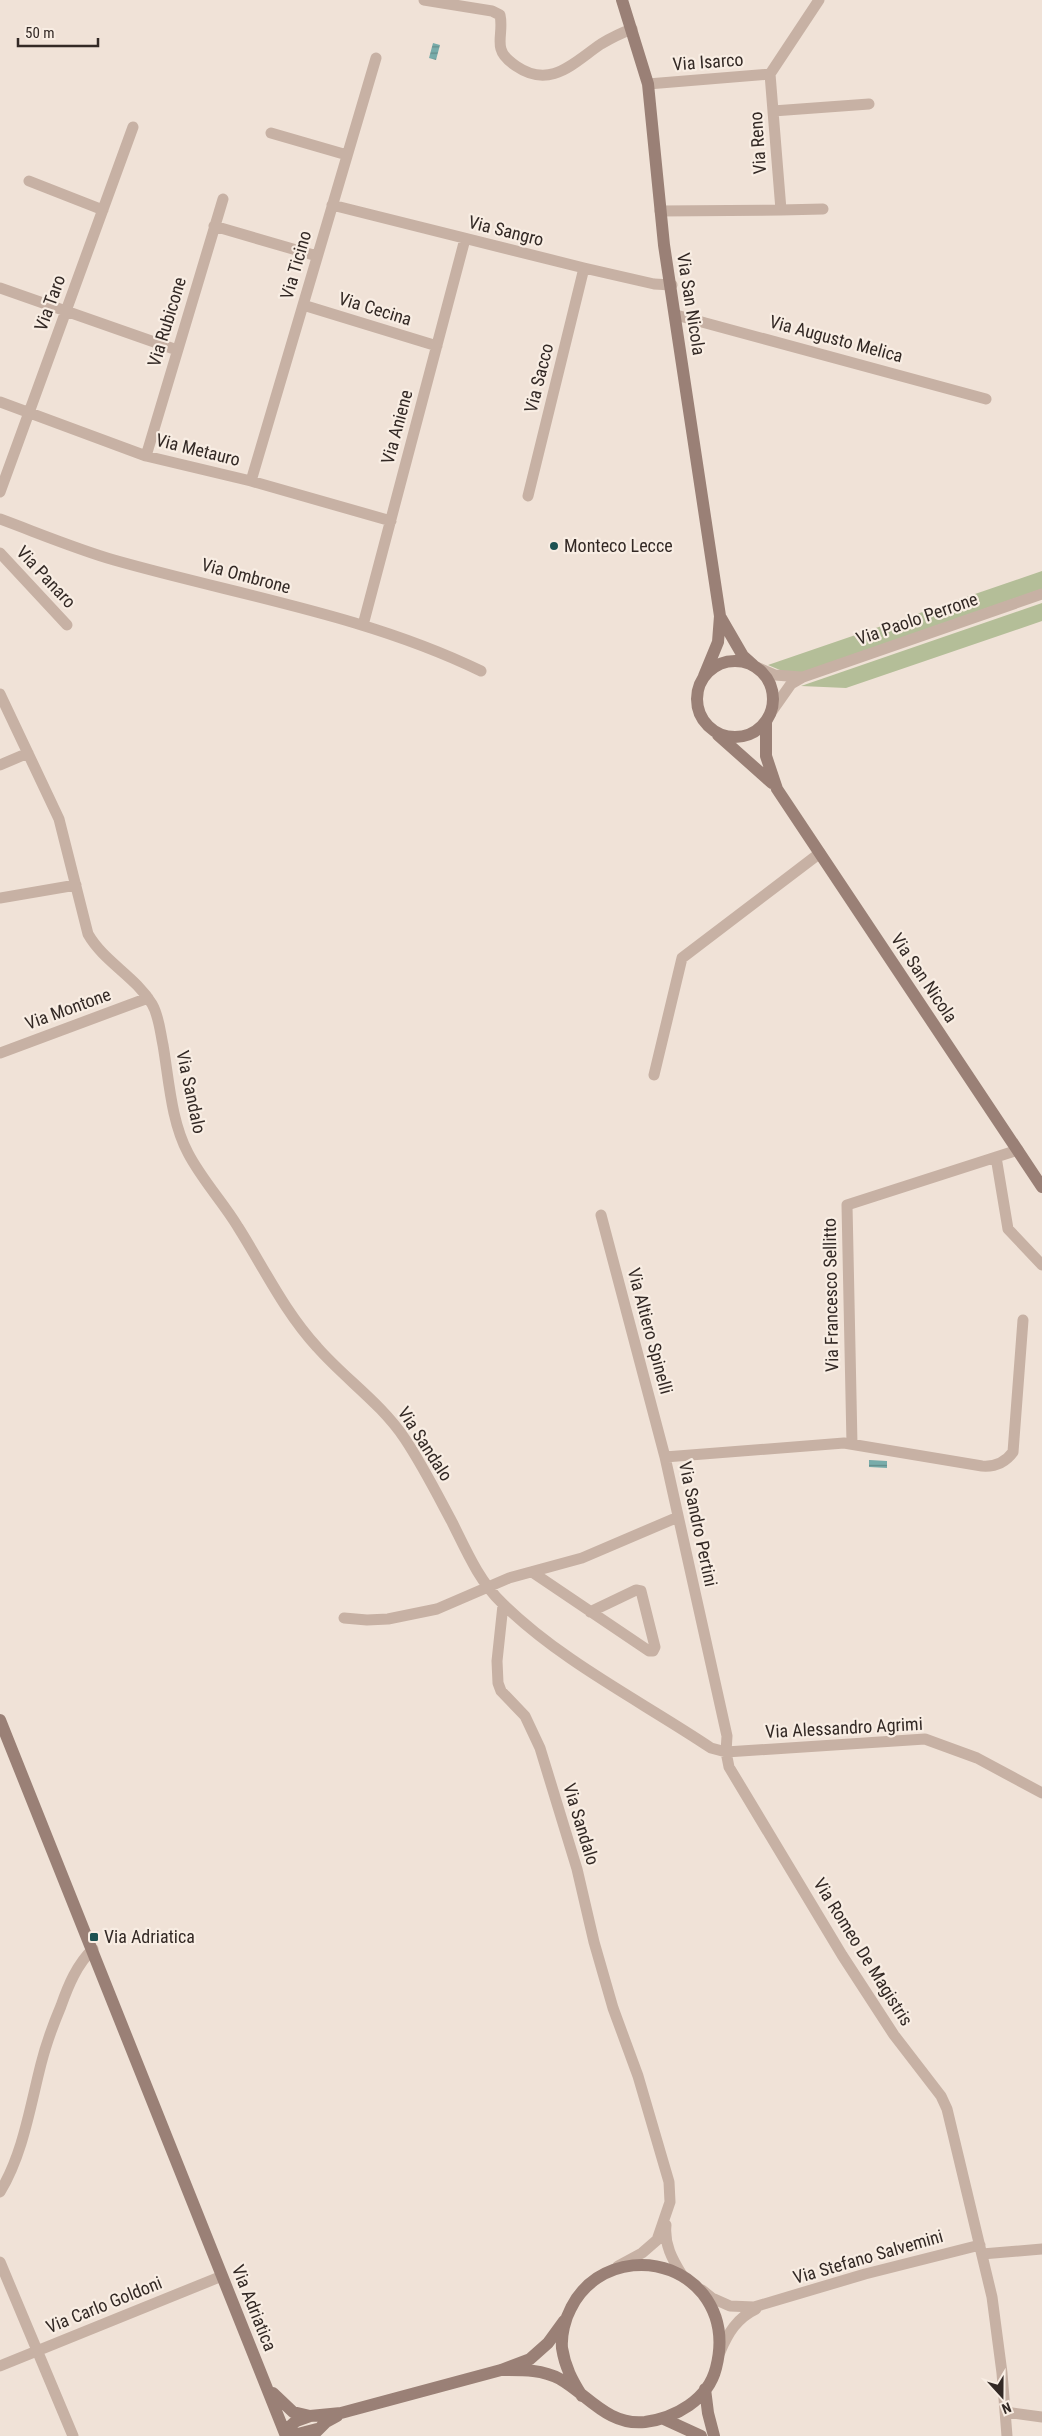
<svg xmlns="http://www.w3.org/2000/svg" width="1042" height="2436" viewBox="0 0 1042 2436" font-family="'Roboto Condensed',sans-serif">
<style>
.green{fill:#b4be98}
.water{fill:url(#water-rules)}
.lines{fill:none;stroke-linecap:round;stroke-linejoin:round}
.street{stroke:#c7b1a4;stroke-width:11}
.secondary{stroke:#9a8076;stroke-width:12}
.poi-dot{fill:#1d5252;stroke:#f8ede3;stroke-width:2}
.labels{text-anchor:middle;stroke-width:4.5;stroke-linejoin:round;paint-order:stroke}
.street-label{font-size:18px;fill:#332925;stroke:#f8ede3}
.poi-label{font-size:18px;fill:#332925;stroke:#f8ede3;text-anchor:start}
</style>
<defs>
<pattern id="water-rules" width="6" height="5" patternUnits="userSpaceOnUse" patternTransform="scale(1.25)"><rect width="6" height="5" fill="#78acaa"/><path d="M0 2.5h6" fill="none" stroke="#638c8a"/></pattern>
</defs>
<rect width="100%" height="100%" fill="#f0e2d7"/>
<!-- green -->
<path class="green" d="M1042,571v18l-239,83 -16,1 -19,-8z
M1042,603v18l-196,67 -45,-2z"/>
<!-- water -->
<path class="water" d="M433,43l7,2 -4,15 -7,-2z
M869,1460l18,1v7l-18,-1z"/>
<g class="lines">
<!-- street -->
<path class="street" d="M424,0l68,11 8,4c3,13 -2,25 1,34 2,8 9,13 15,17 35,24 58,-4 85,-22 10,-6 20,-11 31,-15
M770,74l49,-74
M648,84l122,-10
M773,111l96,-7
M271,133l76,22
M29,181l74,29
M332,205l252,63 70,16 18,1
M781,210l42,-1
M660,211l121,-1 -11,-136
M214,226l103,30
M0,288l177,62
M303,305l134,41
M676,315l310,84
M0,402l146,54 105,25 140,40
M146,456l77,-257
M251,481l125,-423
M0,492l133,-365
M528,496l56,-228
M0,519c38,14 76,30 114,41 123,35 252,55 367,111
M0,553l67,72
M363,625l102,-386
M754,666l21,9 26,2
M0,694l59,125 29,115c16,28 47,42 64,70 7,12 8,27 11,41 6,35 8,76 25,108 14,27 35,49 50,74 26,41 46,84 79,120 28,32 64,56 88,92 18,27 32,55 47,83 14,28 27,59 50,81 60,59 139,98 209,145l15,4 3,15 113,188 52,80 47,61 6,13 45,188 10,76 5,63
M772,711l19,-27 12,-7 239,-83
M0,765l28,-12
M0,898l76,-13
M0,1053l148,-55
M654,1075l28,-117 138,-105
M996,1157l12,72 34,36
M601,1215l64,242
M1023,1320l-10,132c-8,11 -18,15 -31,14l-138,-23 -179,14 62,279 -1,16 199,-13 52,19 65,35
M852,1444l-5,-239 171,-55
M532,1572l117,79h4l2,-4 -14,-56 -5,-1 -46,22
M503,1605l-6,56 1,22 3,8 24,25 15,32 37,121 17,73 19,66 25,68 31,106 1,20 -13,38 -15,13 -24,13
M344,1618l23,2 21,-1 49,-10 72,-31 73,-20 96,-41
M0,2192c23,-38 30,-85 41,-128 5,-20 12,-39 20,-58 7,-20 16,-42 32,-57
M666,2225c-2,19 6,34 16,50
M982,2254l60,-5
M0,2262l73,174
M702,2290l10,8 18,8 24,1 111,-33 115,-29
M720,2352c8,-19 17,-34 36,-43
M0,2366l222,-90
M1005,2412l37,5"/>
<!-- secondary -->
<path class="secondary" d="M622,0l26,84 16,161 56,371 -2,26 -14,34
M721,618l22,38 10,9
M697 699a38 38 0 1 1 76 0a38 38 0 1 1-76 0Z
M766,723v33l11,33 265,398
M718,735l54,48
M0,1720l286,716
M501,2370c20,0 40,-1 59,9 28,16 48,47 85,43 30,-4 63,-22 71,-54 7,-27 4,-52 -13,-74 -36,-44 -107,-37 -132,14 -6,11 -10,27 -9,40 3,19 10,32 20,48
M705,2389l3,24 6,23
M273,2393l20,19 17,4
M664,2419l37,17
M285,2431l11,-10 14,-5 31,-3 160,-43 29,-11 18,-16 16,-22
M285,2431l9,4 23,-6
M312,2436l14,-14 11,-6"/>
</g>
<!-- markers -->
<g class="poi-dot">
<circle cx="554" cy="546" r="5"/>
<rect x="89" y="1932" width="10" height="10" rx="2.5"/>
</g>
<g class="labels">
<!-- street labels -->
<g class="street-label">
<text transform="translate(708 62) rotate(-4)" y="6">Via Isarco</text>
<text transform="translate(758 143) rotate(-94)" y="6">Via Reno</text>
<text transform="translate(506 231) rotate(14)" y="6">Via Sangro</text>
<text transform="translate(296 265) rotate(-74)" y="6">Via Ticino</text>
<text transform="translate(50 303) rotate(-70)" y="6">Via Taro</text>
<text transform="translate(691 304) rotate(81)" y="6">Via San Nicola</text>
<text transform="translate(375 309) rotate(17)" y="6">Via Cecina</text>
<text transform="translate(167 322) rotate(-73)" y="6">Via Rubicone</text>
<text transform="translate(836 339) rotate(15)" y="6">Via Augusto Melica</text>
<text transform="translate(539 378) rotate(-76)" y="6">Via Sacco</text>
<text transform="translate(397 427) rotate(-75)" y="6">Via Aniene</text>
<text transform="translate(198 450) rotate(14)" y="6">Via Metauro</text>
<text transform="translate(246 576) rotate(15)" y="6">Via Ombrone</text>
<text transform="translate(46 577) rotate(47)" y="6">Via Panaro</text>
<text transform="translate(917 619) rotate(-19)" y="6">Via Paolo Perrone</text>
<text transform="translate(924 978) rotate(56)" y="6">Via San Nicola</text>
<text transform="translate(68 1009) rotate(-20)" y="6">Via Montone</text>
<text transform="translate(191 1092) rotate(78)" y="6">Via Sandalo</text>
<text transform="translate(831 1295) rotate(-91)" y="6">Via Francesco Sellitto</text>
<text transform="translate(650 1331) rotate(75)" y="6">Via Altiero Spinelli</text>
<text transform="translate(425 1444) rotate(57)" y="6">Via Sandalo</text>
<text transform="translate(698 1524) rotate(78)" y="6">Via Sandro Pertini</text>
<text transform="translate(844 1728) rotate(-3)" y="6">Via Alessandro Agrimi</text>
<text transform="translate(581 1824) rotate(73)" y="6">Via Sandalo</text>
<text transform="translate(863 1952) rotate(58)" y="6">Via Romeo De Magistris</text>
<text transform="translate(868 2257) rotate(-16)" y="6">Via Stefano Salvemini</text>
<text transform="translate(104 2305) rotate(-22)" y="6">Via Carlo Goldoni</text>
<text transform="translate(254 2308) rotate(68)" y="6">Via Adriatica</text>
</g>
<!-- poi labels -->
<g class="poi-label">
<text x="564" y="552">Monteco Lecce</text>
<text x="104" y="1943">Via Adriatica</text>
</g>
</g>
<!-- north arrow -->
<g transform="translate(1002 2396) rotate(159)" stroke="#f8ede3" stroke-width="4" paint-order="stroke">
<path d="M0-4L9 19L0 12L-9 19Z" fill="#332925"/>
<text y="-8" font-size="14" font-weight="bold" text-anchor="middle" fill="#332925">N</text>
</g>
<!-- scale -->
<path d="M18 38v8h80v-8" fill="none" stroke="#332925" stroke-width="2.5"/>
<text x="25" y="38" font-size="15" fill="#332925" stroke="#f8ede3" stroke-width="4" paint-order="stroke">50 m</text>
</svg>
